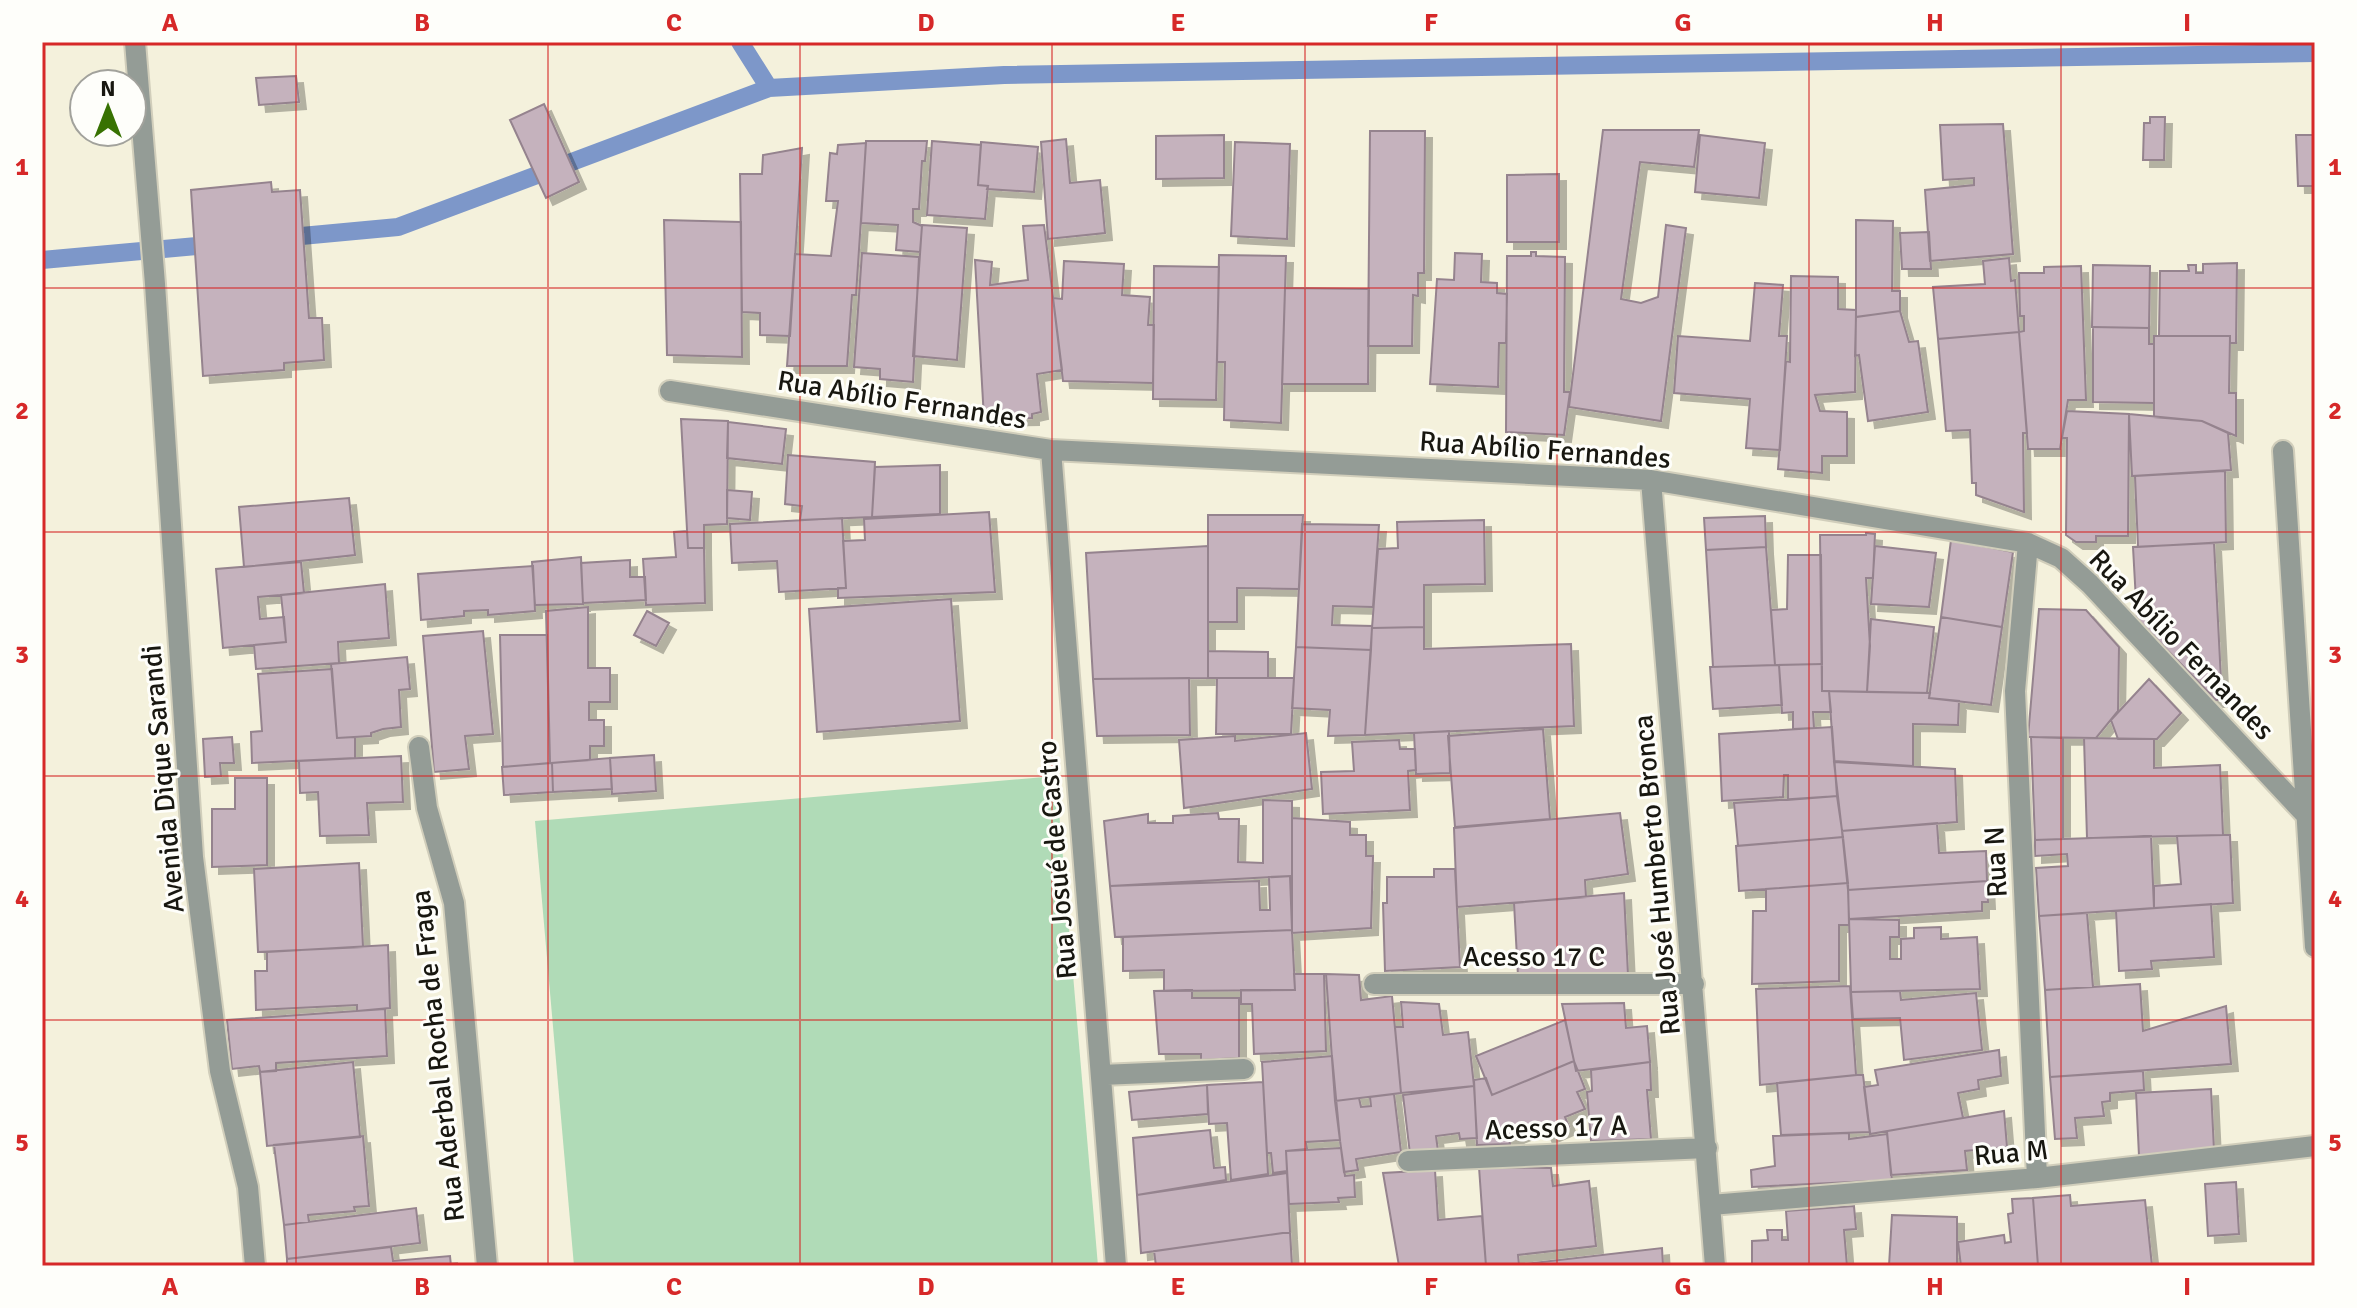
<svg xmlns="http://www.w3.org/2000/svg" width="2357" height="1308" viewBox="0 0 2357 1308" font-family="Signika,sans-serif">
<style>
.green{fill:#b0dbb7}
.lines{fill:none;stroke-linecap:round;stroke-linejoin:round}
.stream{stroke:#7d97c9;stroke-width:18}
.building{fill:#c5b2bd;stroke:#95838e;stroke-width:2;filter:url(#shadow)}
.minor-casing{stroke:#d1cebb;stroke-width:24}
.minor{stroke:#949c96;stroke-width:20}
.grid{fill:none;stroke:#d62828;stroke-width:2;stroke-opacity:0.55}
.labels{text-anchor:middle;stroke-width:6;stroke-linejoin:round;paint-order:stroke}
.street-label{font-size:28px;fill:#181710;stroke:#fefefa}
.neatline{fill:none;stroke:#d62828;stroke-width:3}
.grid-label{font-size:26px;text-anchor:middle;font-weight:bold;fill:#d62828}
</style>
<defs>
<filter id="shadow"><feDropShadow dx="7" dy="7" stdDeviation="0" flood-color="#0004"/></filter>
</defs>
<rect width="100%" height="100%" fill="#f4f1dc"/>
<!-- green -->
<path class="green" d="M1056,776l42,490h-524l-39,-445z"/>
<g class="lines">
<!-- stream -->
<path class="stream" d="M740,42l29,46
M280,238l118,-11 371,-139 235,-13 1311,-22
M42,260l177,-16"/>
</g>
<!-- building -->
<path class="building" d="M296,76l3,26 -40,3 -3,-27z
M544,104l35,78 -33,16 -36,-78z
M2150,117h15l-1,43h-21l1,-37h6z
M2003,124l10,130 -83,7 -5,-71 49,-5v-7l-31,2 -3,-55z
M1603,130h96l-5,37 -54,-5 -19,137 20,4 17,-6 8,-72 20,3 -25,193 -92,-14z
M1370,131h55l-1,142h-6v23l-5,-1 -1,51h-44z
M1224,135v43l-68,1v-43z
M1700,135l65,8 -6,55 -64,-6z
M2296,135h19v51h-17z
M1066,139l4,44 30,-3 5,53 -57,6 -7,-97z
M866,141h61l-2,20h-3l-3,48h-6v13l9,4 -2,26 -24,-2 2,-25 -37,-2z
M932,141l49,4 -3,40 10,1 -3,33 -58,-4z
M981,142l57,5 -4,45 -47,-3 1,-3 -10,-1z
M1235,142l55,2 -3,95 -56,-3z
M866,143l-10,152h-4l-5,71h-60l8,-112 36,2 7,-55h-12l4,-48 7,1 1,-9z
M802,148l-12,188 -30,-1v-22l-18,-1 -2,-138h22l1,-19z
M1559,174v68h-52v-67z
M271,182l1,10 28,-2 9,128h13l2,42 -40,3v7l-81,6 -12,-186z
M664,220l77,2 1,135 -75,-2z
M1856,220l37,1 -1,70h8v20l-44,6z
M922,225l45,3 -10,132 -44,-4z
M1044,225l18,145 -25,4 4,38 -9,2v4l-48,1 -9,-159 17,2 -2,23 38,-5 -5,-54z
M1929,232l2,37h-29l-2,-36z
M1531,252h5v4l29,1 -1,135h6l-6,43 -58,-3 1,-176h24z
M862,253l57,4 -6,125 -33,-3v-10l-26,-2z
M1455,253l27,1 -1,28 16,1v10l10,1 -1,49h-7l-1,44 -68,-3 7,-105 17,1z
M1219,255l67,1 -5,167 -57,-3 1,-58h-8z
M2009,258l2,23 4,-1 4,52 -81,7 -5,-52 52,-3 -2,-23z
M1064,261l60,3 -2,31 28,2 -2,28h6l-1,58 -90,-2 -10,-83 9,1z
M2237,263l-1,80h-6v-7h-71l1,-65h29l-1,-6h8v8h7v-9z
M2093,265l57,1 -1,62 -57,-1z
M1154,266l65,1 -3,133 -63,-1z
M2081,266l5,134h-18l-8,49h-32l-9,-117 5,-1v-15h-4l-1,-43h25v-6z
M1791,276l47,1v32l18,1 -1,82 -40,3 5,16 27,1v44h-25v17l-44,-4 8,-108 4,1z
M1755,283l28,2 -4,51h8l-7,114 -34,-2 4,-49 -76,-6 4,-57 72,5z
M1285,288l84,1 -1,95h-86z
M1900,311l9,31 9,-1 10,71 -60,9 -9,-66 -4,1 1,-39z
M2093,327l56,1v16h5v59l-61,-1z
M2019,332l8,101h-4l1,79 -48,-17v-12h-4l-2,-53 -24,1 -8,-92z
M2154,336h76l-1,57h7v43l-34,-15 -48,-4z
M2067,411l62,3 -1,122h-32v6h-20l-10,-7 1,-97h-5z
M2129,414l73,7 26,12 3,37 -99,6z
M681,419l47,2 -1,103 -23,1v23h-16z
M728,422l58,7 -4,35 -55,-6z
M788,455l87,7 -3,55 -72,3 2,-14 -17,-2z
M940,465v49l-68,3 3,-50z
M2225,471l1,71 -88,5 -3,-71z
M727,490l25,2 -2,28 -23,-2z
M349,498l6,57 -111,12 -5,-60z
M989,512l6,80 -157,6v-10h8l-3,-47 22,-1 -1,-21z
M1208,515h95l-4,74 -62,-1v34h-29z
M1765,516l1,31 -60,3 -2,-32z
M842,518l4,70 -67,4 -2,-31 -45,2 -2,-39z
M1484,520l1,64 -61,1v42l-52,1 6,-79 20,-1 -1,-26z
M1302,524l77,1 -6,82 -40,-1 -1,19 40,1 -1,24 -75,-3z
M687,531l1,17h16l1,55 -59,2 -3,-46 33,-2 -2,-25z
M1866,533l9,1 -2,44h-7l4,68 -3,46 -45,-1 -2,-156h46z
M1951,540l62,12 -11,75 -61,-10z
M2214,543l8,157h-6l-79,-81 -4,-72z
M1208,546v132l-115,1 -7,-126z
M1875,546l61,7 -7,54 -58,-3z
M1766,547l9,118 -62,2 -7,-117z
M1788,555h33l1,109 -47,1 -4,-55 16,-1z
M581,557l2,47 -48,1 -3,-43z
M630,560v17h15l1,23 -63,3 -2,-40z
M301,562l3,31 -46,4 2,22 24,-2 2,25 -63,6 -7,-79z
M533,566l2,45 -47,4v-5l-24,1v5l-43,4 -3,-46z
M385,584l4,54 -51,4 1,21 -83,6 -2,-24 32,-3 -5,-47z
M951,599l9,122 -143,11 -8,-123z
M588,607v61h22v34h-21v18h15v26h-14v14l-40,3 -4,-152z
M2039,609l47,1 33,37 -1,64 -22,27 -68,-1z
M647,611l22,12 -13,23 -22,-11z
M1941,617l61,10 -11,78 -62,-7z
M1871,619l63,8 -7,66 -60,-1z
M1424,627v22l147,-5 3,82 -209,9 7,-107z
M483,631l10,103 -28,2 4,33 -35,3 -11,-136z
M500,635h47l3,128 -47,4z
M1296,647l75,3 -6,85 -37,1 2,-26 -38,-2z
M1208,651l60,1v26h-60z
M407,657l3,32 -11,1 2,37 -18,2 -12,4v3l-34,2 -6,-74z
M1822,664v27h7l2,21h-18l1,16 -21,1v-17l-11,1 -3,-48z
M1779,665l3,40 -69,4 -3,-42z
M332,669l5,69 18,-1v21l-103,5 -1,-31 11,-1 -4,-57z
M1189,678l1,57 -93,1 -4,-57z
M1217,678h77l-3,56h-75z
M2149,679l32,34 -24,26h-39l-7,-19z
M1829,691l101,2 -1,5 30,3 -1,24 -45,-1v42l-79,-5z
M1832,727l5,69 -49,4v-25h-4l-1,22 -61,4 -3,-67z
M1543,729l7,90 -95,8 -7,-91z
M1449,731l1,42 -34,1 -2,-41z
M1306,733l6,56 -128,19 -5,-68 56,-4v5z
M232,737l2,26h-14l1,13 -16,1 -2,-38z
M2031,737l32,1v101l-28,1z
M2084,738l70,1v29l66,-3 3,70 -136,3z
M1399,740l1,9h15l1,21 -8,1 2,39 -87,4 -2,-42 33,-1 -2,-29z
M654,755l2,36 -44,3 -2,-36z
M401,756l2,46 -36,1 2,32 -49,1 -2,-44 -18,1 -1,-32z
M610,758l2,31 -59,3 -1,-29z
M1834,762l121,7 2,53 -115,9z
M552,763l1,29 -49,3 -2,-28z
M235,778h32v87l-55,2v-58h23z
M1837,796l6,41 -105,9 -4,-43z
M1263,800l29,1v75l-182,10 -6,-65 44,-7v9h25v-7l45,-3 1,6h20l-1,43 25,1z
M1620,813l8,61 -43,6 1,17 -129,10 -3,-79z
M1292,818l58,4v13h16v21h7l-2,72 -79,5z
M1937,823l2,30 47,-2 1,30 -139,9 -6,-59z
M2223,835h7l3,68 -79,5v-22l27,-2 -4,-48z
M2151,836l3,72 -115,8 -3,-48 32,-2 -1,-12 -32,2v-16z
M1843,837l5,46 -109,8 -3,-45z
M359,863l4,84 -105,5 -4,-83z
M1434,869h21l5,98 -75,4 -2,-68h4v-26h47z
M1290,876l2,54 -177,7 -5,-51 149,-5 1,29h10l-1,-33z
M1987,881l1,21h-6v9l-133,8 -1,-29z
M1848,883l1,42h-10v56l-87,3 1,-73h13v-22z
M1624,893l4,82 -110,1 -4,-73z
M2211,904l3,53 -63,4 1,8 -33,2 -3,-60z
M2087,913l6,74 -48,3 -6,-74z
M1849,919l50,1v17h-9v22h11v-20l13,-1v-10l27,-1v12l36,-2 3,52 -129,3z
M1292,930l3,60 -131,1v-21l-41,1v-34z
M388,945l2,63 -33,3v-6l-101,5 -1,-39h12v-19z
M1294,974h30l2,77 -72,3 -2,-50h-11v-14h54z
M1326,974l33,1 2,25 31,-4 9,97 -66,8z
M2140,984l3,47 83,-25 5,58 -181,13 -5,-87z
M1850,986l6,89 -96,10 -4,-96z
M1192,990v8h47v60l-38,2v-6h-42l-5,-63z
M1900,991l1,9 75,-7 6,57 -78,10 -4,-42 -47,1 -2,-27z
M1401,1002l38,2 4,31 25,-3 6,54 -73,7 -6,-66h8z
M1624,1003l2,25 21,-2 3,36 -74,9 -14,-67z
M385,1009l2,47 -111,7v8l-16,1 -1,-6 -27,3 -5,-49z
M1565,1020l9,41 -82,34 -16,-39z
M1999,1050l2,26 -23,4 1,9 -21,4 5,25 -93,16 -6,-47 14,-2 -3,-15z
M1332,1056l8,84 -34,2 1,7 -21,2 1,20 -14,2 -2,-20h-4l-5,-91z
M1574,1061l11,28 -8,3 8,17 -20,8 4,10 -23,10 -4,-11 -33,13 1,5 -33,1 -3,-65 12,-2 6,17z
M353,1062l7,75 -93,9 -7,-74z
M1650,1062l1,28h-4l4,49 -60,2 -4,-49 5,-1 -1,-21z
M2143,1071l1,19 -34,3v8l-8,1 2,14 -29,2 2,20 -22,1 -5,-62z
M1856,1075h7l7,57 -89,3 -4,-52z
M1263,1082l5,92 -37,6 -4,-57 -18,1 -2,-39z
M1207,1085l1,29 -76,6 -3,-28z
M1474,1086l3,52 -17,1 -1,-6 -23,3 2,15 -28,3 -7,-59z
M2211,1089l3,61 -75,6 -3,-63z
M1394,1094l7,58 -45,7 2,11 -14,2 -9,-71 24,-3 2,9 10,-1 -1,-9z
M2004,1111l3,36 -42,4 2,19 -76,5 -4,-44z
M1210,1130l4,38 11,-1 1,13 -89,15 -4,-57z
M1849,1133v6l38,-5 5,46 -140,7 -1,-17 24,-4 -2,-30z
M363,1136l6,70 -15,1 1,4 -47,4 1,7 -25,3 -10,-80z
M1341,1148l4,28 9,-1 1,22 -17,1 1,4 -50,2 -3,-53z
M1479,1167l72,1 2,18 36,-5 7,65 -78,9 1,10 -33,1z
M1435,1170l3,50 44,-4 4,50h-87l-16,-93z
M1287,1173l3,59 -149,21 -4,-58z
M2236,1182l3,52 -31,2 -3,-52z
M2070,1195l1,11 74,-6 7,66h-114l-5,-68z
M2033,1198l5,68h-77l-3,-24 46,-7 1,8 6,-1 -3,-28 5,-1 -1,-14z
M1854,1206l2,23 -12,1 3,36h-95v-25l16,-1 -1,-10h15v10h6l-2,-29z
M416,1208l4,35 -133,16 -3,-34z
M1892,1215l65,2v49h-68z
M1290,1232l2,34h-136l-2,-15z
M391,1247l2,14 57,-5 1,10h-164v-7z
M1662,1248l1,18h-147v-1z"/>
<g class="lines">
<defs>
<path id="minor" d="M135,42l20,242 38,573 27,214 28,116 7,79
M670,391l381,59 600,30 377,63 33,15 29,26 214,229
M1051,450l65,816
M2283,451l32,496
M1651,480l64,786
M2028,543l-13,148 22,487
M419,747l8,61 27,95 33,363
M1374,984h320
M1101,1075l143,-6
M1408,1161l299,-13
M1711,1205l326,-27 278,-32"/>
</defs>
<!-- minor casing -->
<use href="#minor" class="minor-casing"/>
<!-- minor -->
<use href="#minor" class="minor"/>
</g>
<!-- grid -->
<path class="grid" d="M296,42v1224M548,42v1224M800,42v1224M1052,42v1224M1305,42v1224M1557,42v1224M1809,42v1224M2061,42v1224M42,288h2273M42,532h2273M42,776h2273M42,1020h2273"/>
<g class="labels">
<!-- street labels -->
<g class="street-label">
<text transform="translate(902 399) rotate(9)" y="10">Rua Abílio Fernandes</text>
<text transform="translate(1545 449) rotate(4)" y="10">Rua Abílio Fernandes</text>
<text transform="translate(2182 644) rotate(46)" y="10">Rua Abílio Fernandes</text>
<text transform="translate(162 779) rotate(-95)" y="10">Avenida Dique Sarandi</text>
<text transform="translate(1056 860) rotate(-95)" y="10">Rua Josué de Castro</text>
<text transform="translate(1995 862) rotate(-93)" y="10">Rua N</text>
<text transform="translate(1656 875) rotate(-95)" y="10">Rua José Humberto Bronca</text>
<text x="1534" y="966">Acesso 17 C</text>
<text transform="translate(437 1056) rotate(-96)" y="10">Rua Aderbal Rocha de Fraga</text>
<text transform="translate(1556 1127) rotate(-2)" y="10">Acesso 17 A</text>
<text transform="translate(2011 1152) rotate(-5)" y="10">Rua M</text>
</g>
</g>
<!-- border -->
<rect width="2357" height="1308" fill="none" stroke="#fefefa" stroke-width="88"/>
<!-- north arrow -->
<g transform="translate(108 108)"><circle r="38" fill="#fefefa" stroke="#a2a29c" stroke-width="2"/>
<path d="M0-6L14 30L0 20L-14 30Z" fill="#387202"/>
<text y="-12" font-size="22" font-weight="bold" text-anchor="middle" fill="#181710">N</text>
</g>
<rect x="44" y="44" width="2269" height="1220" class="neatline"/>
<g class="grid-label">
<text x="170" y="31">A</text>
<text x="422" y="31">B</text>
<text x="674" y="31">C</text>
<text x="926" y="31">D</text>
<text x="1178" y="31">E</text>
<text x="1431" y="31">F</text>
<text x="1683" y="31">G</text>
<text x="1935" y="31">H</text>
<text x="2187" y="31">I</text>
<text x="22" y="175">1</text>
<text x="2335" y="175">1</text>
<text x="22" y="419">2</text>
<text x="2335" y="419">2</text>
<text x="22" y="663">3</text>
<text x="2335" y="663">3</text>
<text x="22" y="907">4</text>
<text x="2335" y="907">4</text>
<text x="22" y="1151">5</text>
<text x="2335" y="1151">5</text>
<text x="170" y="1295">A</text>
<text x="422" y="1295">B</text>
<text x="674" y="1295">C</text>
<text x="926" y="1295">D</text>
<text x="1178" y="1295">E</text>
<text x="1431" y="1295">F</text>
<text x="1683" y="1295">G</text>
<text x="1935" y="1295">H</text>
<text x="2187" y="1295">I</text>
</g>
</svg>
